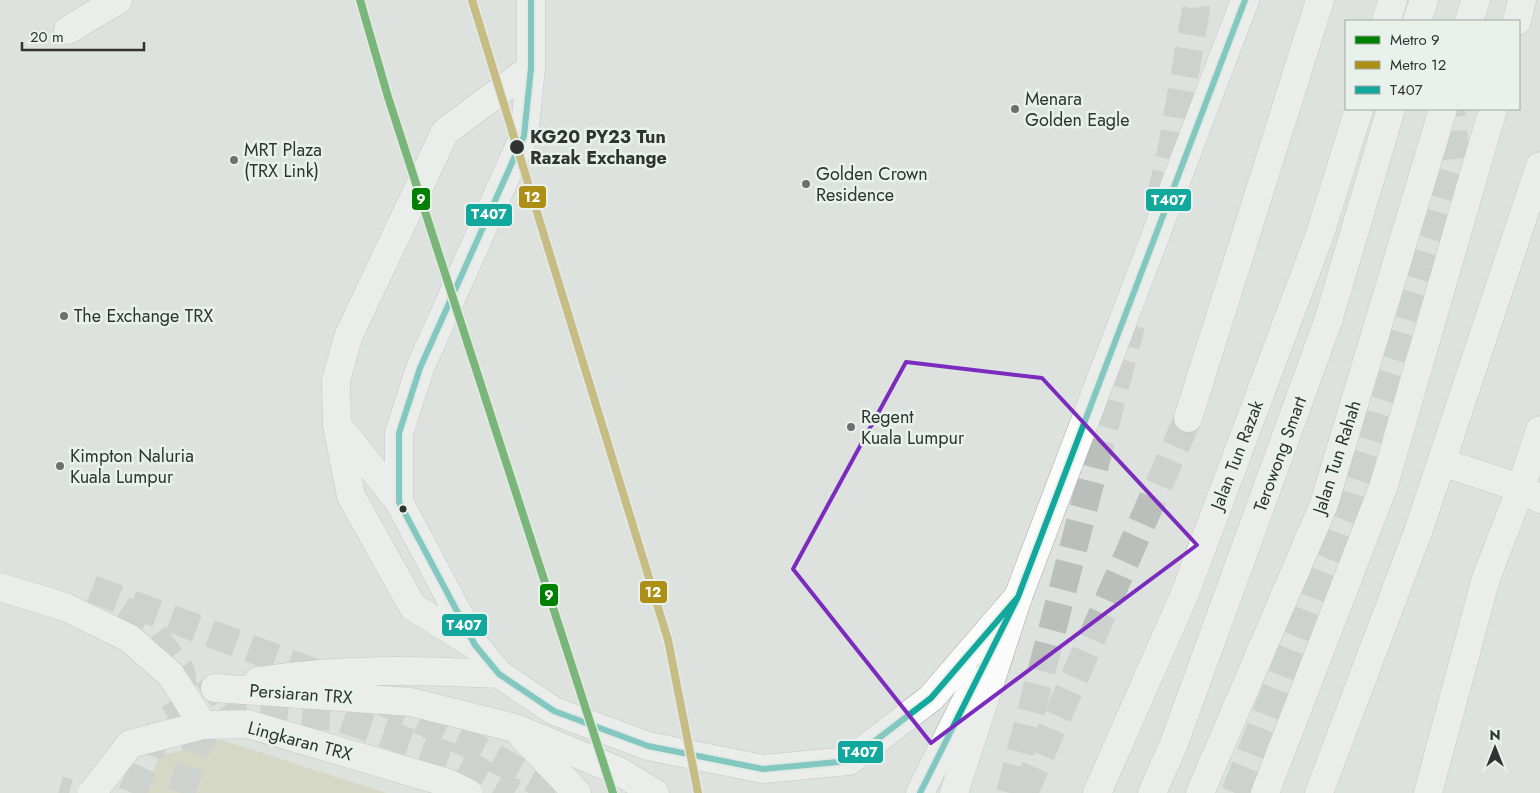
<svg xmlns="http://www.w3.org/2000/svg" width="1540" height="793" viewBox="0 0 1540 793" font-family="Jost,sans-serif">
<style>
.green{fill:#c7cda5}
.lines{fill:none;stroke-linecap:round;stroke-linejoin:round}
.minor-tunnel{stroke:#bbbfbb;stroke-width:28;stroke-dasharray:28 14;stroke-linecap:butt}
.highway-tunnel{stroke:#bbbfbb;stroke-width:28;stroke-dasharray:28 14;stroke-linecap:butt}
.minor-casing{stroke:#a5a8a5;stroke-width:29}
.major-casing{stroke:#a5a8a5;stroke-width:29}
.highway-casing{stroke:#a5a8a5;stroke-width:29}
.minor{stroke:#fafbfa;stroke-width:28}
.major{stroke:#fafbfa;stroke-width:28}
.highway{stroke:#fafbfa;stroke-width:28}
.minor-bridge-casing{stroke:#a5a8a5;stroke-width:29;stroke-linecap:butt}
.minor-bridge{stroke:#fafbfa;stroke-width:28}
.bus-1-casing{stroke:#e9f2ea;stroke-width:10}
.bus-1{stroke:#12a89d;stroke-width:6}
.metro-1-casing{stroke:#e9f2ea;stroke-width:11}
.metro-2-casing{stroke:#e9f2ea;stroke-width:11}
.metro-1{stroke:#008000;stroke-width:8}
.metro-2{stroke:#ac8f14;stroke-width:8}
.marked{fill:none;stroke:#7b2cbf;stroke-width:4;stroke-linejoin:round}
.poi-dot{fill:#6d706e;stroke:#e9f2ea;stroke-width:2}
.stop-dot{fill:#303331;stroke:#e9f2ea;stroke-width:2}
.labels{text-anchor:middle;stroke-width:5;stroke-linejoin:round;paint-order:stroke}
.poi-label{font-size:18px;fill:#303331;stroke:#e9f2ea;text-anchor:start}
.stop-label{font-size:18px;font-weight:bold;fill:#303331;stroke:#e9f2ea;text-anchor:start}
.street-label{font-size:18px;fill:#303331;stroke:#e9f2ea}
.line-badge{stroke:#e9f2ea;stroke-width:2}
.badge-label{font-size:14px;text-anchor:middle;font-weight:bold;fill:#fff}
</style>
<rect width="100%" height="100%" fill="#dee2de"/>
<!-- green -->
<path class="green" d="M222,740l164,53h-240l13,-37z"/>
<g class="lines">
<!-- minor-tunnel -->
<path class="minor-tunnel" d="M1160,200l12,-53 24,-138 -1,-9
M92,589l232,87
M122,609l24,16 35,46 2,16
M382,701l98,49 78,43
M59,790l10,3
M132,793l30,-69 53,-36
M181,793l18,-53 43,-29 96,6 125,44 51,32
M1010,793l121,-468
M1235,793l110,-278 111,-355 -5,-51"/>
<!-- highway-tunnel -->
<path class="highway-tunnel" d="M1024,793l164,-375"/>
<defs>
<path id="minor" d="M531,0v68l-7,68 -104,232 -21,65v69l76,143 24,29 55,37 94,35 115,23 86,-8 82,-63 87,-101
M68,30l50,-30
M340,428l59,74
M1441,462l80,26 19,-58
M0,587l65,20
M475,645l-62,-38 -62,-111 -14,-71 -1,-44 12,-44 97,-205 86,-64
M258,681c81,-13 160,-11 241,-7
M215,688l196,14 104,26 103,43 37,22
M523,737l54,56
M1319,793l100,-264 121,-363
M1428,793l58,-215 35,-90 19,11"/>
<path id="major" d="M1386,21l7,-21
M1469,21l7,-21
M1517,21l5,-21
M920,793l56,-112
M954,793l64,-196 227,-597
M1097,793l87,-197 135,-359 40,-128
M1200,793l124,-289 119,-395
M1265,793l119,-308 109,-376"/>
<path id="highway" d="M1417,21l7,-21
M1188,418l132,-418
M1152,793l21,-47 155,-425 63,-212"/>
</defs>
<!-- minor casing -->
<use href="#minor" class="minor-casing"/>
<!-- major casing -->
<use href="#major" class="major-casing"/>
<!-- highway casing -->
<use href="#highway" class="highway-casing"/>
<!-- minor -->
<use href="#minor" class="minor"/>
<!-- major -->
<use href="#major" class="major"/>
<!-- highway -->
<use href="#highway" class="highway"/>
<defs>
<path id="minor-bridge" d="M65,607l64,31 42,37 32,50
M92,793l38,-49 73,-19 45,-1 200,59 20,10"/>
</defs>
<!-- minor-bridge casing -->
<use href="#minor-bridge" class="minor-bridge-casing"/>
<!-- minor-bridge -->
<use href="#minor-bridge" class="minor-bridge"/>
<defs>
<path id="bus-1" d="M531,0v68l-7,68 -104,232 -21,65v69l76,143 24,29 55,37 94,35 115,23 86,-8 82,-63 87,-101
M920,793l98,-196 227,-597"/>
</defs>
<!-- bus-1 casing -->
<use href="#bus-1" class="bus-1-casing"/>
<!-- bus-1 -->
<use href="#bus-1" class="bus-1"/>
<defs>
<path id="metro-1" d="M360,0l28,97 225,696"/>
<path id="metro-2" d="M472,0l196,640 30,153"/>
</defs>
<!-- metro-1 casing -->
<use href="#metro-1" class="metro-1-casing"/>
<!-- metro-2 casing -->
<use href="#metro-2" class="metro-2-casing"/>
<!-- metro-1 -->
<use href="#metro-1" class="metro-1"/>
<!-- metro-2 -->
<use href="#metro-2" class="metro-2"/>
</g>
<!-- marked area -->
<path d="M0 0H1540V793H0ZM906,362l136,16 155,167 -266,198 -138,-174z" fill="#dee2de" fill-opacity=".55" fill-rule="evenodd"/>
<path class="marked" d="M906,362l136,16 155,167 -266,198 -138,-174z"/>
<!-- markers -->
<g class="poi-dot">
<circle cx="1015" cy="109" r="5"/>
<circle cx="234" cy="160" r="5"/>
<circle cx="806" cy="184" r="5"/>
<circle cx="64" cy="316" r="5"/>
<circle cx="851" cy="427" r="5"/>
<circle cx="60" cy="466" r="5"/>
</g>
<g class="stop-dot">
<circle cx="517" cy="147" r="8"/>
<circle cx="403" cy="509" r="4.5"/>
</g>
<g class="labels">
<!-- poi labels -->
<g class="poi-label">
<text x="1025" y="105">Menara<tspan x="1025" dy="21">Golden Eagle</tspan></text>
<text x="244" y="156">MRT Plaza<tspan x="244" dy="21">(TRX Link)</tspan></text>
<text x="816" y="180">Golden Crown<tspan x="816" dy="21">Residence</tspan></text>
<text x="74" y="322">The Exchange TRX</text>
<text x="861" y="423">Regent<tspan x="861" dy="21">Kuala Lumpur</tspan></text>
<text x="70" y="462">Kimpton Naluria<tspan x="70" dy="21">Kuala Lumpur</tspan></text>
</g>
<!-- stop labels -->
<g class="stop-label">
<text x="530" y="143">KG20 PY23 Tun<tspan x="530" dy="21">Razak Exchange</tspan></text>
</g>
<!-- street labels -->
<g class="street-label">
<text transform="translate(1280 454) rotate(-70)" y="6">Terowong Smart</text>
<text transform="translate(1237 455) rotate(-69)" y="6">Jalan Tun Razak</text>
<text transform="translate(1337 457) rotate(-72)" y="6">Jalan Tun Rahah</text>
<text transform="translate(301 694) rotate(4)" y="6">Persiaran TRX</text>
<text transform="translate(300 741) rotate(15)" y="6">Lingkaran TRX</text>
</g>
</g>
<g class="line-badge">
<rect x="518" y="185" width="29" height="24" rx="5" fill="#ac8f14"/>
<rect x="411" y="187" width="20" height="24" rx="5" fill="#008000"/>
<rect x="1145" y="188" width="47" height="24" rx="5" fill="#12a89d"/>
<rect x="465" y="203" width="48" height="24" rx="5" fill="#12a89d"/>
<rect x="639" y="580" width="29" height="24" rx="5" fill="#ac8f14"/>
<rect x="539" y="583" width="20" height="24" rx="5" fill="#008000"/>
<rect x="441" y="613" width="47" height="24" rx="5" fill="#12a89d"/>
<rect x="837" y="740" width="47" height="24" rx="5" fill="#12a89d"/>
</g>
<g class="badge-label">
<text x="532" y="202">12</text>
<text x="421" y="204">9</text>
<text x="1169" y="205">T407</text>
<text x="489" y="219">T407</text>
<text x="653" y="597">12</text>
<text x="549" y="600">9</text>
<text x="464" y="630">T407</text>
<text x="860" y="757">T407</text>
</g>
<!-- legend -->
<rect x="1345" y="20" width="175" height="90" fill="#e9f2ea" stroke="#9fa6a0"/>
<rect x="1355" y="36" width="25" height="8" fill="#008000" stroke="#9fa6a0"/>
<text x="1390" y="45" font-size="15" fill="#303331">Metro 9</text>
<rect x="1355" y="61" width="25" height="8" fill="#ac8f14" stroke="#9fa6a0"/>
<text x="1390" y="70" font-size="15" fill="#303331">Metro 12</text>
<rect x="1355" y="86" width="25" height="8" fill="#12a89d" stroke="#9fa6a0"/>
<text x="1390" y="95" font-size="15" fill="#303331">T407</text>
<!-- north arrow -->
<g transform="translate(1495 748)" stroke="#e9f2ea" stroke-width="4" paint-order="stroke">
<path d="M0-4L9 19L0 12L-9 19Z" fill="#303331"/>
<text y="-8" font-size="14" font-weight="bold" text-anchor="middle" fill="#303331">N</text>
</g>
<!-- scale -->
<path d="M22 42v8h122v-8" fill="none" stroke="#303331" stroke-width="2.5"/>
<text x="30" y="42" font-size="15" fill="#303331" stroke="#e9f2ea" stroke-width="4" paint-order="stroke">20 m</text>
</svg>
